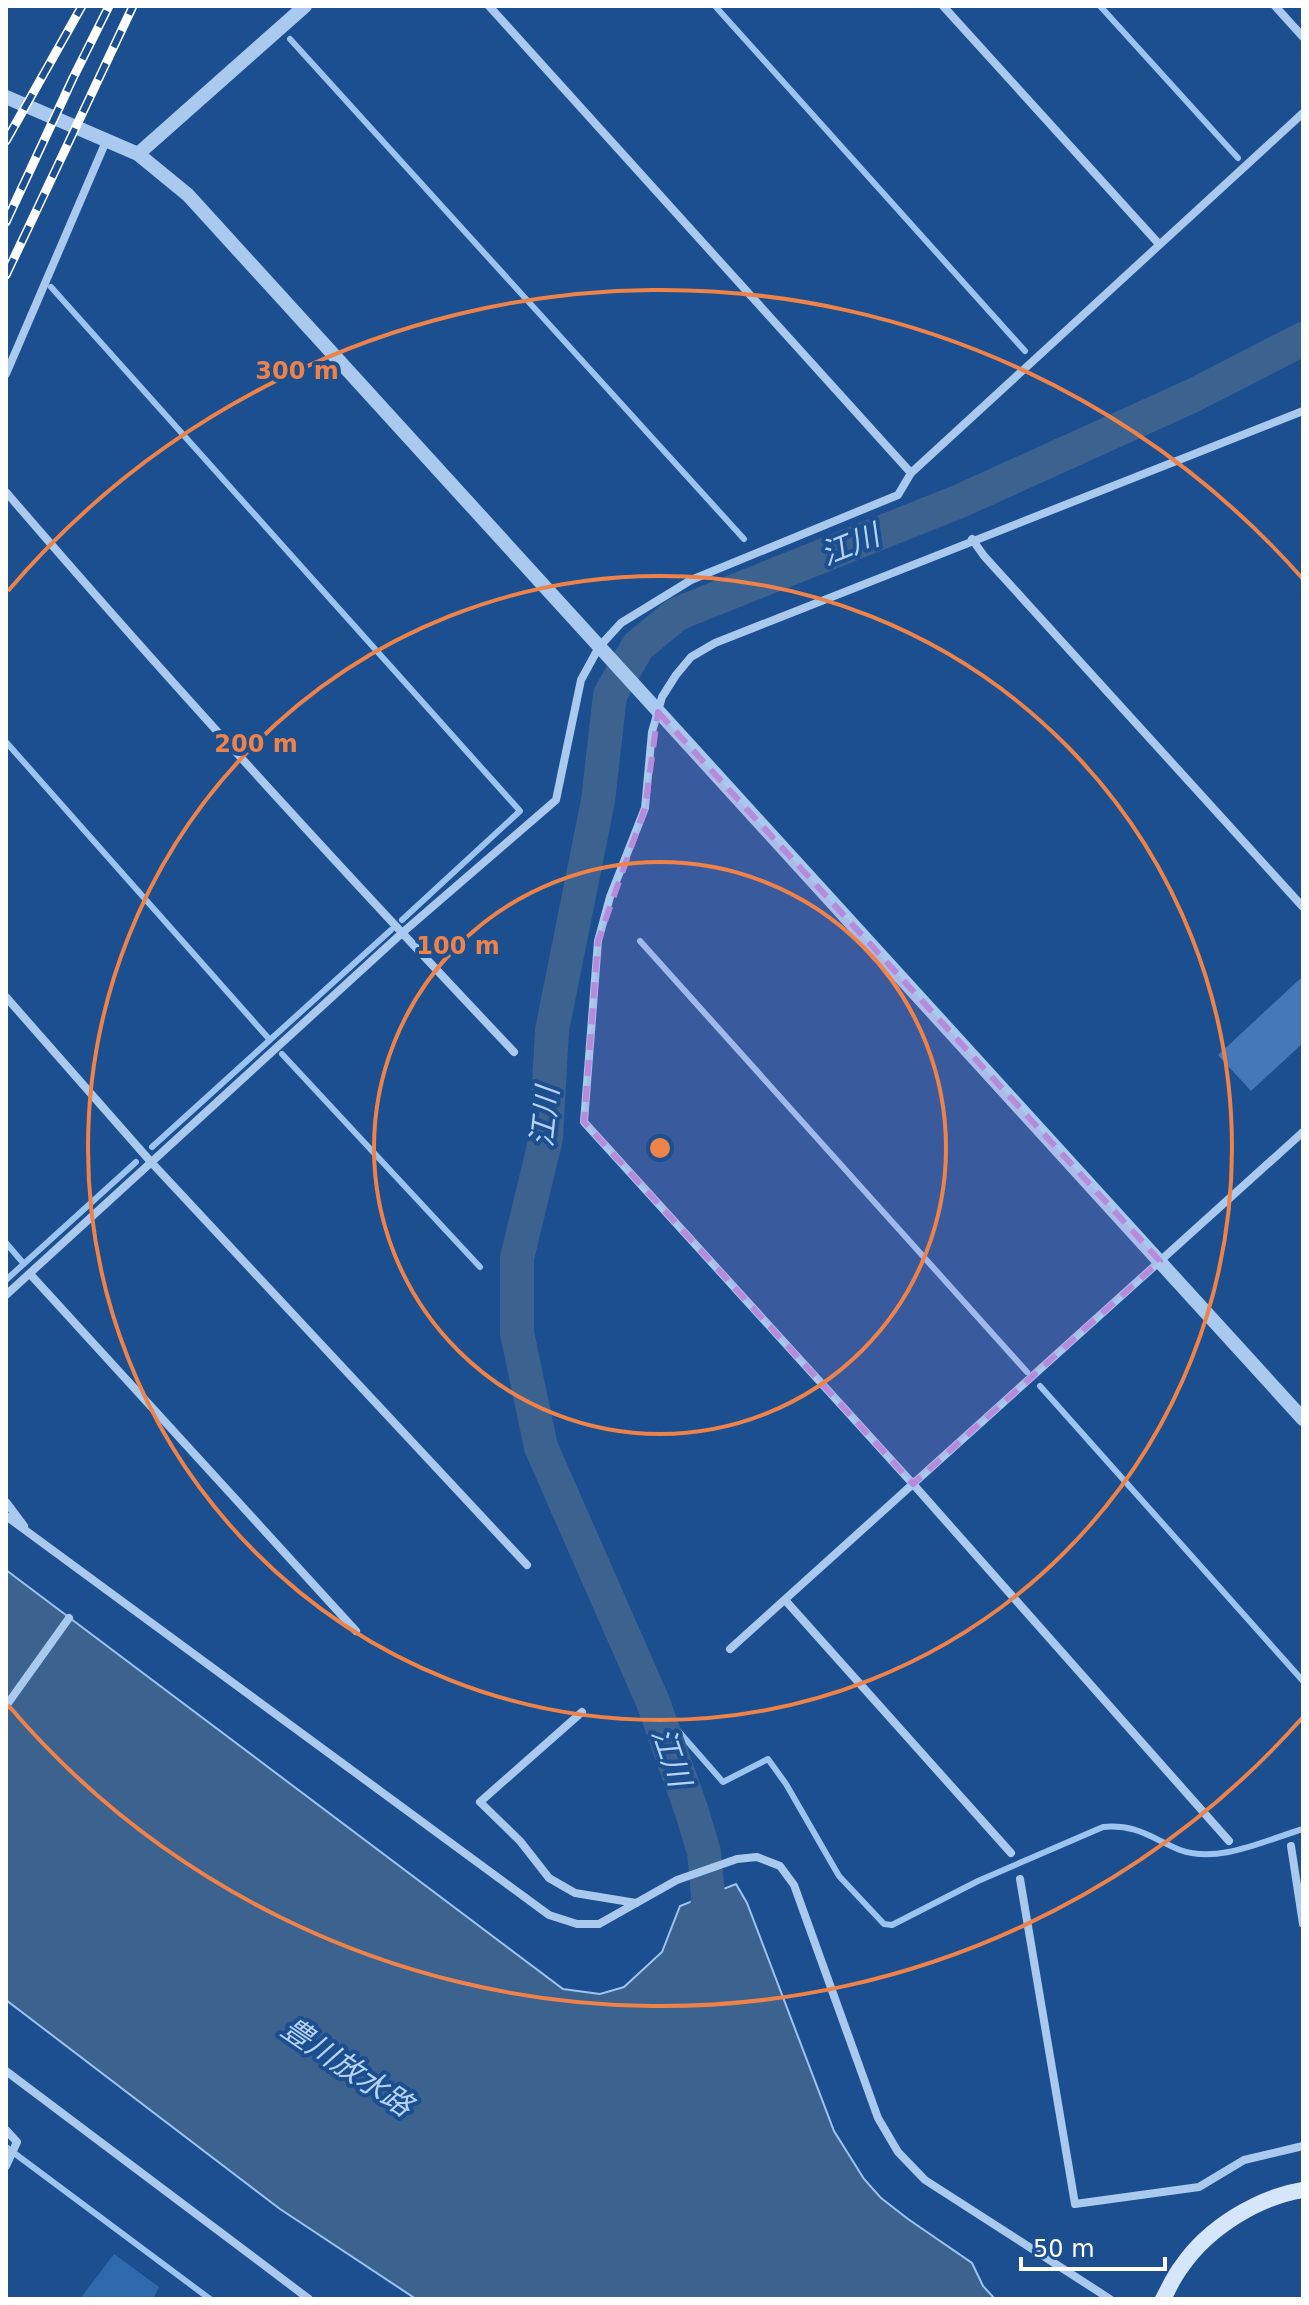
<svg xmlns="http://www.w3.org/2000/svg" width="1309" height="2305" viewBox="0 0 1309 2305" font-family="'DejaVu Sans','Noto Sans JP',sans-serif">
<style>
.green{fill:#2e69ad}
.water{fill:#3c6290;stroke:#9cc4f0;stroke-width:2}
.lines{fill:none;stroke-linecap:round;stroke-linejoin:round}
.stream{stroke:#9cc4f0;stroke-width:6}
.river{stroke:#3c6290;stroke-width:34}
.building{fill:#4478b7}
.minor{stroke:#a9c9ee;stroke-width:8}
.tertiary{stroke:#a9c9ee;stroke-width:14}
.secondary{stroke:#d6e6fa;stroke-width:16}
.rail-casing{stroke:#fff;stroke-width:9}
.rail{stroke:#1b4f8f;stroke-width:6;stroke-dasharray:18;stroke-linecap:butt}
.marked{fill:#b68bdc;fill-opacity:0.2;stroke:#b68bdc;stroke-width:6;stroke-dasharray:16 10;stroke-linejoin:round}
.ring{fill:none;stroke:#ee8249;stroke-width:4}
.labels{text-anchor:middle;stroke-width:8;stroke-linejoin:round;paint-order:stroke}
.water-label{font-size:30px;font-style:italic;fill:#b5d3f5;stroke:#1b4f8f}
.centre{fill:#ee8249;stroke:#1b4f8f;stroke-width:4}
.ring-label{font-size:24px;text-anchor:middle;font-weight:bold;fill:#ee8249;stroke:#1b4f8f;stroke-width:8;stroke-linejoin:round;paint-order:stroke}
</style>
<rect width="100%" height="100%" fill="#1b4f8f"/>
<!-- green -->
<path class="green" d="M114,2254l45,33 -6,12h-73z"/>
<!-- water -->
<path class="water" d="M6,1570l557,419 37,5 24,-7 38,-35 18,-46 56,-22 11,19 87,228 30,48 17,19 27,21 64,44 11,23 12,13h-579l-136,-90 -274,-209z"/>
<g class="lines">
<!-- stream -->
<path class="stream" d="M715,6l310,345
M1100,6l138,152
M290,39l454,500
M51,287l469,524 -118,109
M6,742l264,298
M640,941l387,431
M282,1054l198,213
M152,1147l239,-217
M6,1243l18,21
M6,1280l130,-118
M1040,1386l263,295
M653,1702l70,80 45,-23 18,25 53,92 45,48 8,1 86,-44 125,-54c34,-3 48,11 77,23 38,14 86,-10 123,-21
M6,2147l204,152"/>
<!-- river -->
<path class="river" d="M706,1941l2,-46 -4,-43 -13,-43 -38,-107 -112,-255 -24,-114v-75l29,-120 6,-108 46,-229 12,-106 28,-49 39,-32 283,-113 234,-106 109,-56"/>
</g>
<!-- building -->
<path class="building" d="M1303,976v67l-52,48 -33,-36z"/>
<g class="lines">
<!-- minor -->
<path class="minor" d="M489,6l422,467
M943,6l216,238
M1275,6l28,31
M6,374l101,-235
M6,492c164,191 335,377 508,560
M972,539l12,17 319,351
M6,997l145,165 376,403
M30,1274l326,357
M6,1295l396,-362 154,-133 25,-120 18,-33 22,-24 70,-43 207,-85 13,-22 392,-360
M6,1502l18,24
M6,1516l543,399 28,9h22l78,-44 60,-21 20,-2 23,9 14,19 84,233 20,34 27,28 185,119
M785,1600l226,253
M730,1649l573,-517
M6,1706l63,-88
M582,1712l-102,90 40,39 29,37 26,15 61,10
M1229,1841l-316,-357 -329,-362 14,-181 12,-44 35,-89 7,-76 10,-35 14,-22 15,-18 24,-14 588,-232
M1291,1846l12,78
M1020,1879l55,325 124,-17 45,-27 59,-14
M6,2071l303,228
M6,2130l11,12 -11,24"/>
<!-- tertiary -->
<path class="tertiary" d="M6,97l132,57 50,41 1115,1224
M138,154l167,-148"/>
<!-- secondary -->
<path class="secondary" d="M1163,2299c6,-11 11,-23 19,-33 26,-38 76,-69 121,-76"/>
<defs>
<path id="rail" d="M6,141l76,-135
M6,222l67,-144 36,-72
M6,275l127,-269"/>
</defs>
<!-- rail casing -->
<use href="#rail" class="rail-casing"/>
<!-- rail -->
<use href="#rail" class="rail"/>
</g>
<!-- marked area -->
<path class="marked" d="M658,712l502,549 -247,223 -329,-362 14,-181 47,-133z"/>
<!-- distance rings -->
<g class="ring">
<circle cx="660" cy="1148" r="286"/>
<circle cx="660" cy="1148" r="572"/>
<path d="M1303 1717A858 858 0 0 1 8 1705M8 591A858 858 0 0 1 1303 579"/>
</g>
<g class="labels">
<!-- water labels -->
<g class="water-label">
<text transform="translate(850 545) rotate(-22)" y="10">江川</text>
<text transform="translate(545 1117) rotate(-84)" y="10">江川</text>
<text transform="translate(671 1757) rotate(71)" y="10">江川</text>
<text transform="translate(347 2067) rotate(34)" y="10">豊川放水路</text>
</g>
</g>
<circle cx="660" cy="1148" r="12" class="centre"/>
<g class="ring-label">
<text x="297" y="379">300 m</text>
<text x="256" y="752">200 m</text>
<text x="458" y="954">100 m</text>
</g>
<!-- border -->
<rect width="1309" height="2305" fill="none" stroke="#ffffff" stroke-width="16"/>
<!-- scale -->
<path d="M1021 2257v12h144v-12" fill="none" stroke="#ffffff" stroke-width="4"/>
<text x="1033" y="2257" font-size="24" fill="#ffffff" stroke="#1b4f8f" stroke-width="6" paint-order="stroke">50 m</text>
</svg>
